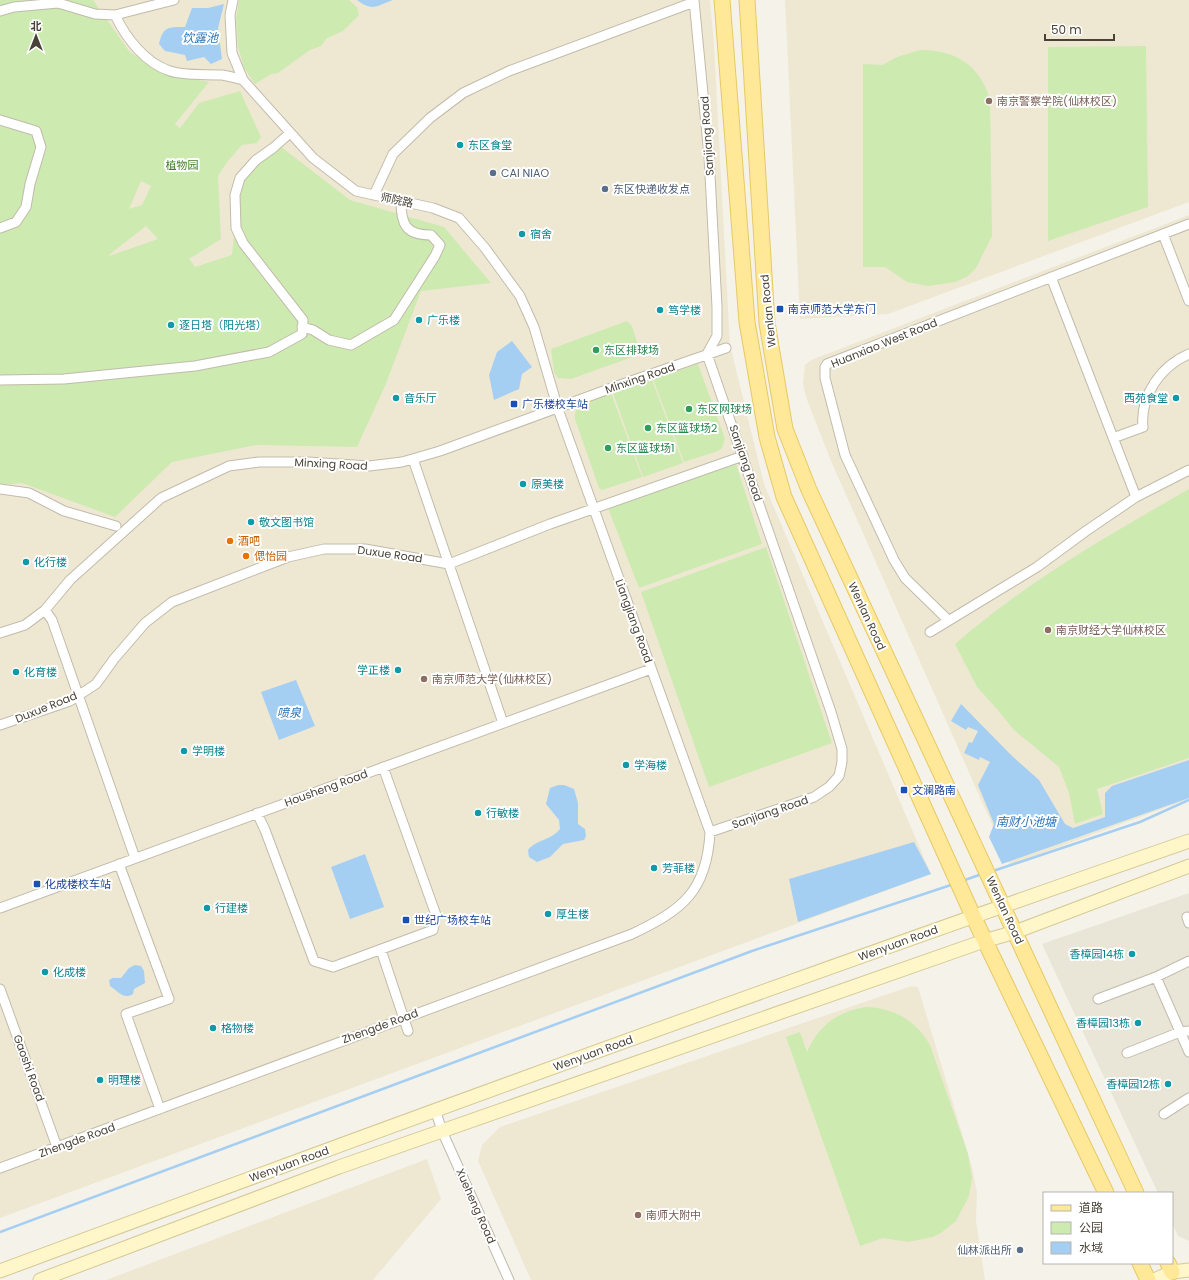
<svg xmlns="http://www.w3.org/2000/svg" width="1189" height="1280" viewBox="0 0 1189 1280" font-family="Poppins,'Noto Sans SC',sans-serif">
<style>
.residential{fill:#e9e5d7}
.education{fill:#eee8d3}
.green{fill:#cdeab1;fill-rule:evenodd}
.water{fill:#a5cef3}
.lines{fill:none;stroke-linecap:round;stroke-linejoin:round}
.stream{stroke:#a5cef3;stroke-width:2.5}
.street-casing{stroke:#c1bbab;stroke-width:11}
.secondary-casing{stroke:#d6c998;stroke-width:15}
.primary-casing{stroke:#e7c965;stroke-width:17}
.street{stroke:#fff;stroke-width:9}
.secondary{stroke:#fff6c9;stroke-width:13}
.primary{stroke:#ffe998;stroke-width:15}
.education-dot{fill:#8d6e63;stroke:#fff;stroke-width:1.5}
.culture-dot{fill:#0f9aa8;stroke:#fff;stroke-width:1.5}
.service-dot{fill:#5c6f8a;stroke:#fff;stroke-width:1.5}
.transit-dot{fill:#1a4fb4;stroke:#fff;stroke-width:1.5}
.leisure-dot{fill:#2e9e5b;stroke:#fff;stroke-width:1.5}
.food-dot{fill:#e8710a;stroke:#fff;stroke-width:1.5}
.labels{text-anchor:middle;stroke-width:4;stroke-linejoin:round;paint-order:stroke}
.education-label{font-size:11px;fill:#785e54;stroke:#fff;text-anchor:start}
.street-label{font-size:11px;fill:#494337;stroke:#fff}
.culture-label{font-size:11px;fill:#0d838f;stroke:#fff;text-anchor:start}
.park-label{font-size:11px;fill:#437d28;stroke:#fff}
.service-label{font-size:11px;fill:#4e5e75;stroke:#fff;text-anchor:start}
.transit-label{font-size:11px;fill:#164399;stroke:#fff;text-anchor:start}
.leisure-label{font-size:11px;fill:#27864d;stroke:#fff;text-anchor:start}
.food-label{font-size:11px;fill:#c56008;stroke:#fff;text-anchor:start}
.water-label{font-size:12px;font-style:italic;fill:#2c74b9;stroke:#fff}
</style>
<rect width="100%" height="100%" fill="#f5f2e9"/>
<!-- residential -->
<path class="residential" d="M1189,893v348l-11,-5 -6,-13v-30h-14l-116,-249z"/>
<!-- education -->
<path class="education" d="M0,0h710l4,45 16,300 34,139 167,390 -931,344z
M785,0h404v202l-301,112 -88,5z
M1189,215v584l-179,66 -179,-404 -25,-64 -3,-13 2,-19 6,-5z
M911,986l7,1 54,180 5,26 -1,28 9,59h-454l-53,-119 4,-16 18,-18z
M427,1159l14,40 -68,81h-267z"/>
<!-- green -->
<path class="green" d="M0,0h93l36,51 31,22 49,9 -34,42 5,4 19,-25 41,-12 21,46 -4,6 -15,2 -15,17 -9,14 3,63 -32,20 6,8 37,-12 7,-68 37,-44 74,57 94,27 47,56 -70,8 -36,95 -28,61 -101,-2 -84,17 -57,55 -93,-34 -22,2zM141,181l10,5 -9,19 -13,4zM146,226l12,13 -49,17 1,-2z
M239,0h110l8,7 2,8 -16,16 -16,7 -6,8 -11,4 -32,23 -7,1 -16,10 -11,-16 -6,-22 -2,-26z
M1146,46l2,161 -100,34v-194z
M920,50c35,0 59,14 70,49l2,137 -16,32 -8,8 -12,6 -28,4 -21,-4 -22,-15h-22v-203l19,1 15,-8z
M627,321l5,5 8,26 -5,4 -64,23 -13,-1 -4,-6 -3,-23z
M698,364l27,75 -3,9 -4,3 -34,11 -31,-83z
M652,380l31,83 -40,14 -30,-84z
M611,393l31,84 -40,13 -3,-2 -24,-69c-2,-19 22,-21 36,-26z
M736,464l26,80 -123,44 -31,-80z
M1189,489v269l-92,31 6,25 -28,10 -6,-31 -10,-26 -45,-37 -18,-22 -19,-21 -22,-43c71,-62 152,-108 234,-155z
M766,547l66,196 -123,44 -68,-195z
M866,1007c29,1 50,14 64,38l38,109 4,24 -3,18 -13,25 -15,12 -8,4 -25,5 -25,-4 -23,8 -74,-209 14,-5 7,20c11,-26 31,-41 59,-45z"/>
<!-- water -->
<path class="water" d="M357,0h36c-17,6 -20,12 -36,0z
M224,4l-6,24 4,31 -11,5 -7,-7 -17,4 -2,-6 -20,-4 -6,-7c4,-18 10,-17 26,-17l7,-19h16z
M512,341l20,26 -10,7 -3,15 -25,11 -5,-25 8,-23z
M296,680l19,46 -36,14 -18,-48z
M961,704l51,52 27,24 26,44 8,4 32,-11v-24l7,-7 77,-26v38l-187,66 -13,-27 5,-13 -16,-39 12,-23 -10,-5 -1,3 -15,-7 5,-11 3,1 6,-12 -10,-4 -2,3 -15,-9z
M558,785h6l10,4 4,14v21l7,5 1,7 -2,4 -21,4 -13,13 -13,5 -8,-5 -1,-7c9,-11 22,-9 32,-21l-1,-9 -13,-16 4,-16z
M914,842l17,32 -133,48 -9,-43z
M365,854l19,53 -34,12 -19,-52z
M135,965l6,1 3,5 1,12 -11,6 -1,5c-10,6 -15,-3 -23,-8l-1,-6 4,-2h8l8,-10z"/>
<g class="lines">
<!-- stream -->
<path class="stream" d="M993,871l147,-49 49,-22
M962,881l20,-7
M0,1232l752,-281 202,-67"/>
<defs>
<path id="street" d="M694,0l15,156 8,151v29l-10,18 124,358 11,37v13l-3,14 -10,11 -15,10 -104,35
M0,11l14,-4 44,-4 37,11 20,1 59,-15
M115,15c11,23 30,48 55,56 15,5 35,3 52,4 7,1 14,3 21,5
M0,120l36,11 5,16 -11,37 -4,23 -10,15 -16,6
M374,195l19,-41 37,-36 33,-25 46,-22 185,-69
M1163,234l26,67
M1051,277l85,220
M302,327l11,3 16,10 22,5 43,-25 41,-64 5,-11 -9,-10c-25,0 -30,-10 -30,-34
M0,380l64,-1 131,-13 74,-14 33,-18 1,-14 -60,-77 -7,-15 -1,-33 5,-17 16,-18 17,-12 17,-15
M1113,438l30,-11c-3,-32 18,-61 46,-73
M413,459l90,264
M0,489l29,4 35,18 52,15
M45,610l7,10 83,238
M948,620l-43,-42 -11,-18 -49,-105 -20,-77v-11l2,-3 362,-140
M930,632l107,-65 49,-36 50,-34 53,-27
M0,633l25,-8 20,-15 25,-30 91,-82 68,-32 30,-4h49l61,4 33,-4 38,-11 177,-65 109,-38
M0,725l70,-24 26,-17 18,-25 31,-36 27,-21 116,-45 36,-8h41l84,15 101,-40 193,-68
M257,813l8,17 49,131 19,6 100,-37 3,-15 -53,-148
M119,864l50,135 -43,15 34,95
M0,908l651,-239
M1187,917l2,6
M381,950l27,81
M1156,977l33,75
M0,989l57,158
M1098,999l58,-22 33,-16
M1127,1053l53,-21 9,-1
M435,1109l7,22 67,149
M1164,1114l25,-16
M0,1168l632,-234c50,-24 75,-42 78,-102l-152,-423 -24,-82 -14,-31 -35,-48 -26,-30 -26,-10 -77,-17 -43,-33 -70,-78 -11,-27 -2,-38 3,-15"/>
<path id="secondary" d="M0,1271c395,-147 791,-292 1189,-430
M40,1280l299,-113 645,-226 31,-9 174,-66
M1154,1280l18,-8 17,-2"/>
<path id="primary" d="M722,0l25,322 20,115 17,60 189,419 133,277
M747,0l20,323 18,106 24,61 327,703
M1140,1263l8,17
M1168,1263l4,9"/>
</defs>
<!-- street casing -->
<use href="#street" class="street-casing"/>
<!-- secondary casing -->
<use href="#secondary" class="secondary-casing"/>
<!-- primary casing -->
<use href="#primary" class="primary-casing"/>
<!-- street -->
<use href="#street" class="street"/>
<!-- secondary -->
<use href="#secondary" class="secondary"/>
<!-- primary -->
<use href="#primary" class="primary"/>
</g>
<!-- markers -->
<g class="education-dot">
<circle cx="989" cy="101" r="4"/>
<circle cx="1048" cy="630" r="4"/>
<circle cx="424" cy="679" r="4"/>
<circle cx="638" cy="1215" r="4"/>
</g>
<g class="culture-dot">
<circle cx="460" cy="145" r="4"/>
<circle cx="522" cy="234" r="4"/>
<circle cx="660" cy="310" r="4"/>
<circle cx="419" cy="320" r="4"/>
<circle cx="171" cy="325" r="4"/>
<circle cx="396" cy="398" r="4"/>
<circle cx="1176" cy="398" r="4"/>
<circle cx="523" cy="484" r="4"/>
<circle cx="251" cy="522" r="4"/>
<circle cx="26" cy="562" r="4"/>
<circle cx="398" cy="670" r="4"/>
<circle cx="16" cy="672" r="4"/>
<circle cx="184" cy="751" r="4"/>
<circle cx="626" cy="765" r="4"/>
<circle cx="478" cy="813" r="4"/>
<circle cx="654" cy="868" r="4"/>
<circle cx="207" cy="908" r="4"/>
<circle cx="548" cy="914" r="4"/>
<circle cx="1132" cy="954" r="4"/>
<circle cx="45" cy="972" r="4"/>
<circle cx="1138" cy="1023" r="4"/>
<circle cx="213" cy="1028" r="4"/>
<circle cx="100" cy="1080" r="4"/>
<circle cx="1168" cy="1084" r="4"/>
</g>
<g class="service-dot">
<circle cx="493" cy="173" r="4"/>
<circle cx="605" cy="189" r="4"/>
<circle cx="1020" cy="1250" r="4"/>
</g>
<g class="transit-dot">
<rect x="776" y="305" width="8" height="8" rx="2"/>
<rect x="510" y="400" width="8" height="8" rx="2"/>
<rect x="900" y="786" width="8" height="8" rx="2"/>
<rect x="33" y="880" width="8" height="8" rx="2"/>
<rect x="402" y="916" width="8" height="8" rx="2"/>
</g>
<g class="leisure-dot">
<circle cx="596" cy="350" r="4"/>
<circle cx="689" cy="409" r="4"/>
<circle cx="648" cy="428" r="4"/>
<circle cx="608" cy="448" r="4"/>
</g>
<g class="food-dot">
<circle cx="230" cy="541" r="4"/>
<circle cx="246" cy="556" r="4"/>
</g>
<g class="labels">
<!-- education labels -->
<g class="education-label">
<text x="997" y="105">南京警察学院(仙林校区)</text>
<text x="1056" y="634">南京财经大学仙林校区</text>
<text x="432" y="683">南京师范大学(仙林校区)</text>
<text x="646" y="1219">南师大附中</text>
</g>
<!-- street labels -->
<g class="street-label">
<text transform="translate(707 136) rotate(-94)" y="4">Sanjiang Road</text>
<text transform="translate(397 200) rotate(12)" y="4">师院路</text>
<text transform="translate(768 311) rotate(-96)" y="4">Wenlan Road</text>
<text transform="translate(884 343) rotate(-22)" y="4">Huanxiao West Road</text>
<text transform="translate(640 378) rotate(-19)" y="4">Minxing Road</text>
<text transform="translate(746 463) rotate(71)" y="4">Sanjiang Road</text>
<text transform="translate(331 464) rotate(3)" y="4">Minxing Road</text>
<text transform="translate(390 554) rotate(8)" y="4">Duxue Road</text>
<text transform="translate(867 616) rotate(65)" y="4">Wenlan Road</text>
<text transform="translate(634 621) rotate(70)" y="4">Liangjiang Road</text>
<text transform="translate(46 707) rotate(-22)" y="4">Duxue Road</text>
<text transform="translate(326 788) rotate(-20)" y="4">Housheng Road</text>
<text transform="translate(770 812) rotate(-19)" y="4">Sanjiang Road</text>
<text transform="translate(1005 910) rotate(65)" y="4">Wenlan Road</text>
<text transform="translate(898 943) rotate(-20)" y="4">Wenyuan Road</text>
<text transform="translate(380 1026) rotate(-20)" y="4">Zhengde Road</text>
<text transform="translate(593 1053) rotate(-20)" y="4">Wenyuan Road</text>
<text transform="translate(29 1068) rotate(70)" y="4">Gaoshi Road</text>
<text transform="translate(77 1140) rotate(-20)" y="4">Zhengde Road</text>
<text transform="translate(289 1164) rotate(-20)" y="4">Wenyuan Road</text>
<text transform="translate(476 1206) rotate(66)" y="4">Xueheng Road</text>
</g>
<!-- culture labels -->
<g class="culture-label">
<text x="468" y="149">东区食堂</text>
<text x="530" y="238">宿舍</text>
<text x="668" y="314">笃学楼</text>
<text x="427" y="324">广乐楼</text>
<text x="179" y="329">逐日塔（阳光塔）</text>
<text x="404" y="402">音乐厅</text>
<text x="1168" y="402" text-anchor="end">西苑食堂</text>
<text x="531" y="488">原美楼</text>
<text x="259" y="526">敬文图书馆</text>
<text x="34" y="566">化行楼</text>
<text x="390" y="674" text-anchor="end">学正楼</text>
<text x="24" y="676">化育楼</text>
<text x="192" y="755">学明楼</text>
<text x="634" y="769">学海楼</text>
<text x="486" y="817">行敏楼</text>
<text x="662" y="872">芳菲楼</text>
<text x="215" y="912">行建楼</text>
<text x="556" y="918">厚生楼</text>
<text x="1124" y="958" text-anchor="end">香樟园14栋</text>
<text x="53" y="976">化成楼</text>
<text x="1130" y="1027" text-anchor="end">香樟园13栋</text>
<text x="221" y="1032">格物楼</text>
<text x="108" y="1084">明理楼</text>
<text x="1160" y="1088" text-anchor="end">香樟园12栋</text>
</g>
<!-- park labels -->
<g class="park-label">
<text x="182" y="169">植物园</text>
</g>
<!-- service labels -->
<g class="service-label">
<text x="501" y="177">CAI NIAO</text>
<text x="613" y="193">东区快递收发点</text>
<text x="1012" y="1254" text-anchor="end">仙林派出所</text>
</g>
<!-- transit labels -->
<g class="transit-label">
<text x="788" y="313">南京师范大学东门</text>
<text x="522" y="408">广乐楼校车站</text>
<text x="912" y="794">文澜路南</text>
<text x="45" y="888">化成楼校车站</text>
<text x="414" y="924">世纪广场校车站</text>
</g>
<!-- leisure labels -->
<g class="leisure-label">
<text x="604" y="354">东区排球场</text>
<text x="697" y="413">东区网球场</text>
<text x="656" y="432">东区篮球场2</text>
<text x="616" y="452">东区篮球场1</text>
</g>
<!-- food labels -->
<g class="food-label">
<text x="238" y="545">酒吧</text>
<text x="254" y="560">偲怡园</text>
</g>
<!-- water labels -->
<g class="water-label">
<text x="200" y="42">饮露池</text>
<text x="289" y="717">喷泉</text>
<text x="1026" y="826">南财小池塘</text>
</g>
</g>
<!-- legend -->
<rect x="1043" y="1192" width="130" height="72" fill="#ffffff" stroke="#b6b4af"/>
<rect x="1051" y="1205" width="20" height="6" fill="#ffe998" stroke="#b6b4af"/>
<text x="1079" y="1212" font-size="12" fill="#494337">道路</text>
<rect x="1051" y="1222" width="20" height="12" fill="#cdeab1" stroke="#b6b4af"/>
<text x="1079" y="1232" font-size="12" fill="#494337">公园</text>
<rect x="1051" y="1242" width="20" height="12" fill="#a5cef3" stroke="#b6b4af"/>
<text x="1079" y="1252" font-size="12" fill="#494337">水域</text>
<!-- north arrow -->
<g transform="translate(36 36)" stroke="#ffffff" stroke-width="3" paint-order="stroke">
<path d="M0-3L7 15L0 10L-7 15Z" fill="#494337"/>
<text y="-6" font-size="11" font-weight="bold" text-anchor="middle" fill="#494337">北</text>
</g>
<!-- scale -->
<path d="M1045 34v6h69v-6" fill="none" stroke="#494337" stroke-width="2"/>
<text x="1051" y="34" font-size="12" fill="#494337" stroke="#ffffff" stroke-width="3" paint-order="stroke">50 m</text>
</svg>
